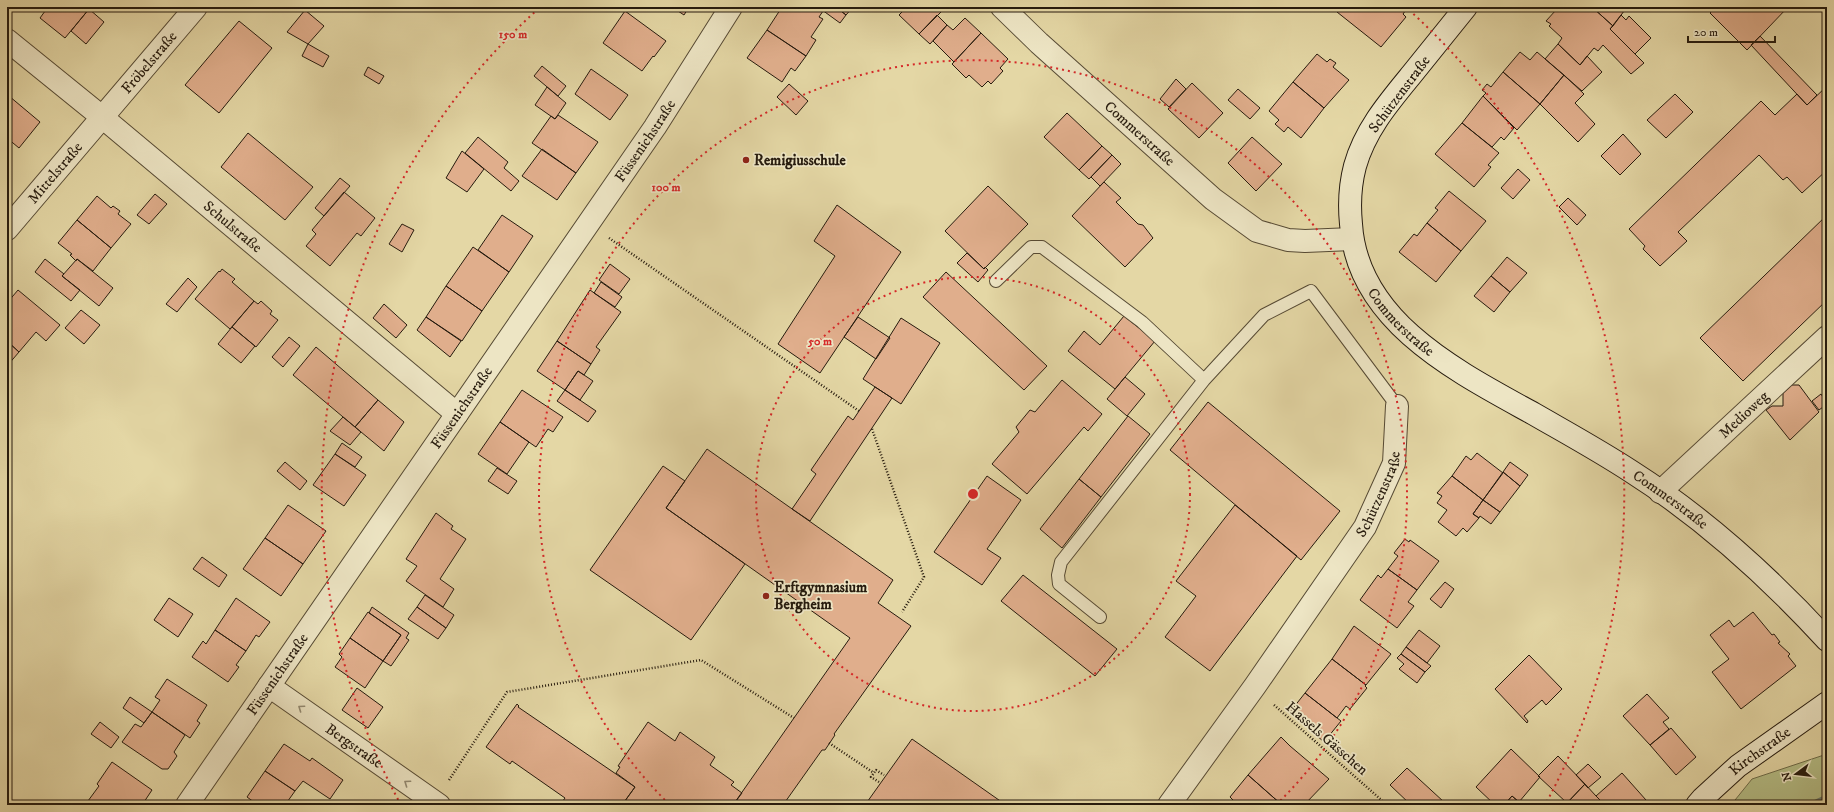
<svg xmlns="http://www.w3.org/2000/svg" width="1834" height="812" viewBox="0 0 1834 812" font-family="'IM FELL DW Pica',serif">
<style>
.green{fill:#b5be86;stroke:#6e6c4a}
.lines{fill:none;stroke-linecap:round;stroke-linejoin:round}
.stream{stroke:#69796d;stroke-width:9}
.building{fill:#e0ae8c;stroke:#261b0e}
.service-casing{stroke:#564a34;stroke-width:14}
.minor-casing{stroke:#564a34;stroke-width:24}
.secondary-casing{stroke:#261b0e;stroke-width:24}
.path{stroke:#261b0e;stroke-width:2.5;stroke-dasharray:1 2;stroke-linecap:butt}
.service{stroke:#ede5c4;stroke-width:12}
.minor{stroke:#ede5c4;stroke-width:22}
.secondary{stroke:#ede5c4;stroke-width:22}
.oneway{stroke:#938a72}
.ring{fill:none;stroke:#d62828;stroke-width:2;stroke-dasharray:2 4}
.poi-dot{fill:#8f2418;stroke:#ede5c4;stroke-width:1.5}
.labels{text-anchor:middle;stroke-width:3.5;stroke-linejoin:round;paint-order:stroke}
.street-label{font-size:15px;fill:#261b0e;stroke:#ede5c4}
.poi-label{font-size:15px;font-weight:bold;fill:#261b0e;stroke:#ede5c4;text-anchor:start}
.centre{fill:#d62828;stroke:#ede5c4;stroke-width:2}
.ring-label{font-size:12px;text-anchor:middle;font-weight:bold;fill:#d62828;stroke:#ede5c4;stroke-width:3.5;stroke-linejoin:round;paint-order:stroke}
</style>
<rect width="100%" height="100%" fill="#e4d7a5"/>
<filter id="stains"><feTurbulence type="fractalNoise" baseFrequency=".005" numOctaves="4"/><feColorMatrix values="0 0 0 0 .2 0 0 0 0 .09 0 0 0 0 .02 0 0 0 .5 -.17"/></filter>
<radialGradient id="worn" r=".72"><stop offset=".6" stop-color="#630" stop-opacity="0"/><stop offset="1" stop-color="#630" stop-opacity=".3"/></radialGradient>
<!-- green -->
<path class="green" d="M1827,754v51h-96l21,-26z"/>
<g class="lines">
<!-- stream -->
<path class="stream" d="M1814,805l13,-6"/>
</g>
<!-- building -->
<path class="building" d="M48,7h38l3,2 -24,29 -25,-20z
M672,7h17l-5,8z
M782,7h35l6,4 -4,6 4,2 -12,18 5,3 -10,16 -39,-26z
M818,7h18l10,8 -6,8z
M836,7h17l-7,8z
M907,7h39l-27,27 -20,-19z
M1341,7h67l-5,7 3,3 -25,30 -44,-35z
M1553,7h39l21,19 -3,3 34,34 -13,11 -28,-29 -5,6 -4,-3 -14,17 -22,-21 4,-6 -13,-12 2,-2 -5,-3 10,-11z
M1592,7h35l-14,19z
M1716,7h72l-41,43 -37,-37z
M89,9l15,13 -18,22 -15,-13z
M305,10l19,16 -16,18 -21,-12z
M625,11l41,30 -12,16 -1,-1 -11,15 -39,-28z
M937,15l10,10 -17,19 -11,-10z
M1621,15l5,5 3,-4 22,22 -16,16 -25,-25z
M965,18l16,15 -27,29 -21,-21 14,-16 6,5z
M239,21l33,27 -53,65 -34,-28z
M767,30l39,26 -11,15 -4,-3 -9,14 -35,-24z
M981,33l27,26 -8,9 3,3 -12,13 -3,-3 -6,6 -13,-12 -3,3 -14,-14z
M1760,36l57,59 -10,10 -56,-60z
M308,44l21,12 -6,11 -21,-11z
M1558,44l22,21 7,-9 15,16 -20,19 -37,-32z
M1520,52l10,8 7,-8 27,23 -24,29 -37,-32z
M1317,54l10,8 3,-3 6,4 -3,4 16,13 -25,28 -31,-26z
M542,66l24,20 -8,10 -24,-20z
M368,67l16,9 -5,8 -15,-9z
M591,69l37,26 -18,25 -35,-26z
M1503,72l37,32 -23,26 -34,-34 3,-3 -4,-3 5,-6 4,3z
M1564,75l20,19 -9,9 20,21 -17,18 -38,-38z
M1176,79l10,10 -17,18 -9,-8z
M1293,82l31,26 -23,30 -13,-11 -4,5 -9,-8 4,-4 -10,-9z
M1192,83l31,30 -24,25 -31,-29z
M789,84l19,17 -12,14 -19,-18z
M1827,86v84l-25,23 -15,-16 -4,3 -24,-25 -81,77 9,9 -27,25 -17,-17 2,-3 -16,-17 132,-128 14,14 22,-21 10,11z
M547,87l19,16 -11,16 -20,-14z
M1238,89l22,19 -10,11 -22,-19z
M1675,94l18,18 -27,26 -19,-18z
M9,96l31,26 -21,26 -12,-10v-39z
M1483,96l31,32 -10,12 -3,-3 -9,10 -30,-24z
M1067,113l35,33 -23,24 -35,-33z
M558,115l40,27 -22,31 -44,-30 19,-27 4,3z
M1462,123l37,30 -11,12 3,2 -17,20 -39,-33z
M248,133l65,54 -28,33 -64,-53z
M1623,134l18,20 -21,21 -19,-19z
M478,137l30,25 -4,6 15,13 -8,10 -46,-38z
M1252,137l30,27 -26,27 -28,-28z
M1102,146l10,9 -23,24 -10,-9z
M542,149l34,24 -19,27 -35,-24z
M462,151l22,18 -17,23 -21,-14z
M1112,155l9,9 -21,22 -9,-9z
M1518,169l12,11 -17,19 -12,-11z
M340,178l10,8 -26,30 -9,-8z
M1104,182l17,16 -5,4 22,22 5,1 10,13 -28,29 -53,-51z
M988,186l40,38 -44,45 -39,-38z
M1449,191l37,30 -25,30 -34,-28 11,-13 -3,-2z
M344,192l31,26 -14,18 -4,-3 -27,33 -24,-20 10,-12 -4,-4z
M155,194l12,10 -18,20 -12,-9z
M97,196l14,12 2,-2 7,5 -2,3 13,10 -20,24 -34,-28z
M1568,198l18,17 -9,10 -18,-18z
M837,205l64,47 -81,121 -42,-29 57,-88 -21,-15z
M502,215l31,21 -24,36 -31,-22z
M1827,215v85l-84,81 -43,-43z
M77,220l34,28 -18,23 -16,-12 -1,2 -6,-6 2,-1 -14,-11z
M1427,223l34,28 -25,31 -37,-30 15,-18 3,2z
M402,224l12,6 -12,22 -13,-8z
M473,247l36,25 -27,39 -36,-25z
M967,253l17,16 1,-2 3,3 -10,12 -21,-19z
M1507,257l20,16 -17,19 -19,-16z
M45,259l19,15 -2,2 18,14 -9,11 -36,-29z
M77,259l36,29 -14,18 -37,-30z
M610,264l20,15 -11,15 -20,-14z
M222,269l13,10 -3,3 22,19 -24,28 -35,-30 24,-28 1,1z
M946,272l101,94 -23,24 -101,-93z
M1491,276l19,16 -16,20 -20,-16z
M188,278l9,9 -20,25 -11,-8z
M601,282l21,15 -7,10 -21,-14z
M446,286l36,25 -20,30 -36,-24z
M18,290l42,35 -14,16 -10,-9 -17,20 -12,-11v-38z
M590,290l31,22 -25,35 4,3 -9,14 -34,-23z
M254,301l4,3 3,-3 11,10 -2,3 8,6 -22,27 -24,-20z
M384,304l23,21 -11,13 -23,-20z
M81,310l19,15 -16,19 -19,-16z
M1124,316l31,25 -40,48 -47,-38 16,-20 16,14z
M426,317l35,24 -11,16 -33,-27z
M858,317l32,21 -14,21 -32,-22z
M901,318l39,25 -39,61 -38,-25z
M232,327l23,19 -14,17 -23,-19z
M289,337l11,9 -17,21 -11,-10z
M7,341l12,11 -12,14z
M557,341l34,23 -7,11 -6,-4 -13,19 -28,-19z
M316,347l62,53 -23,27 -62,-52z
M578,371l15,10 -13,19 -15,-10z
M1125,377l20,17 -18,22 -20,-17z
M1062,380l40,34 -14,17 -4,-4 -57,67 -35,-30 27,-32 -3,-5 14,-17 5,2z
M1792,385h7l20,27 -29,28 -24,-30 6,-4h11v-13z
M875,387l17,11 -82,123 -18,-12 24,-35 -5,-4 37,-54 5,4z
M522,390l41,27 -10,15 -5,-3 -12,18 -36,-25z
M565,390l31,21 -8,11 -31,-21z
M1821,394l6,10 -8,6 -7,-9z
M378,400l26,22 -20,29 -29,-24z
M1208,402l132,109 -39,49 -131,-110z
M1128,416l22,18 -49,63 -22,-18z
M343,417l18,15 -11,13 -20,-14z
M500,422l29,20 -22,32 -29,-20z
M342,443l20,14 -7,10 -20,-13z
M707,449l186,131 -15,23 33,23 -77,108 1,1 -10,15h-3l-39,55h-50l117,-167 -184,-130z
M1477,453l26,20 -20,27 -31,-24 14,-20 5,4z
M335,454l31,21 -22,31 -31,-21z
M285,462l22,19 -7,9 -23,-19z
M1510,462l18,13 -8,11 -17,-14z
M663,466l22,15 -19,27 79,56 -54,76 -101,-70z
M497,468l20,13 -9,13 -20,-13z
M1503,472l17,14 -20,26 -17,-12z
M987,476l34,24 -34,49 14,9 -19,27 -48,-33z
M1452,476l31,24 -10,14 6,4 -12,14 -4,-4 -7,8 -18,-14 9,-12 -10,-7 5,-7 -5,-3z
M1079,479l22,18 -39,51 -22,-19z
M1483,500l17,12 -9,12 -11,-8 -1,2 -6,-4z
M288,505l38,26 -23,33 -38,-26z
M1235,505l62,51 -87,115 -45,-34 31,-41 -20,-15z
M436,513l17,13 -2,3 15,10 -26,40 14,10 -11,18 -37,-26 11,-15 -11,-7z
M265,538l38,26 -22,32 -38,-27z
M1405,539l4,3 1,-2 29,21 -22,29 -29,-21 10,-13 -4,-3z
M202,557l25,18 -8,12 -26,-18z
M1388,569l29,21 -9,12 6,4 -17,22 -37,-28 18,-25 3,3z
M1023,575l94,74 -22,27 -94,-75z
M1445,582l9,7 -13,19 -11,-9z
M425,595l29,20 -8,13 -29,-21z
M169,598l24,16 -15,23 -24,-17z
M236,598l34,24 -11,15 -3,-2 -10,16 -31,-21z
M372,607l37,26 -3,5 3,2 -18,26 -8,-5 18,-26 -32,-22z
M417,607l29,21 -8,11 -30,-20z
M368,612l33,23 -18,26 -33,-23z
M1753,612l19,23 2,-1 6,8 -2,1 12,11 -2,2 8,10 -55,43 -29,-37 17,-13 -19,-24 19,-15 5,7z
M1354,626l37,28 -25,31 -34,-26z
M215,630l31,21 -10,14 3,2 -11,15 -36,-25 11,-16 3,3z
M1419,630l21,16 -13,17 -21,-16z
M350,638l33,23 -18,27 -30,-21 7,-10 -3,-3z
M1406,647l25,19 -6,6 -24,-18z
M1401,654l24,18 -8,11 -18,-14 5,-5 -7,-6z
M1529,655l33,34 -16,16 -4,-5 -18,16 4,5 -1,2 -32,-34z
M1332,659l34,26 -1,1 2,2 -17,21 -4,-3 -9,12 -32,-25z
M167,679l40,26 -10,16 3,2 -10,15 -38,-26 8,-12 -5,-3z
M357,688l26,19 -15,21 -26,-18z
M1305,693l36,28 -17,21 -34,-30z
M1647,694l22,24 -6,4 6,7 -19,16 -27,-29z
M130,697l22,15 -8,11 -21,-15z
M517,704l2,2 -1,1 117,80 -13,18h-62l5,-7 -53,-37 -2,3 -24,-17z
M152,712l33,23 -11,17 3,4 -9,13h-6l-40,-27 13,-18 6,3z
M100,722l19,15 -8,11 -20,-14z
M648,722l27,19 5,-9 35,25 -5,8 24,17 -3,3 11,8 -9,12h-111l13,-18 -19,-14 4,-6 -2,-1z
M1671,728l25,29 -20,18 -26,-30z
M1281,737l9,9 39,33 -25,26h-22l-34,-30z
M912,739l94,66h-141z
M284,744l26,17 2,-3 31,22 -13,19 -27,-18 -8,10 -30,-20z
M1511,749l29,28 -21,25 -7,-6 -8,9h-9l-19,-18z
M1558,756l27,28 -18,19 -29,-27z
M112,762l40,28 -10,15h-57l14,-19 -2,-2z
M1588,764l13,13 -13,11 -12,-13z
M1407,768l37,34 -3,3h-30l-21,-20z
M265,771l30,20 -10,14h-27l-11,-8z
M1622,773l24,27 -5,5h-36l-9,-9z
M1248,775l34,30h-41l-4,-3 -1,1 -6,-6z
M1585,784l11,12 9,9h-36l-2,-2z
M1512,796l7,6 3,3h-18z"/>
<g class="lines">
<defs>
<path id="service" d="M996,281l35,-34h11l100,75 62,58
M1100,617l-41,-33 -1,-9 3,-13 143,-182 60,-65 47,-24 86,115"/>
<g id="minor">
<path id="s1" d="M1002,7l37,36 174,156 44,32 31,9 17,1 47,-2"/>
<path id="s2" d="M7,40l95,77 355,297"/>
<path id="s3" d="M7,229l189,-222"/>
<path id="s4" d="M1660,492l167,-155"/>
<path id="s5" d="M269,686l170,119"/>
<path id="s6" d="M187,805l468,-678 76,-120"/>
<path id="s7" d="M1169,805l86,-119 110,-159 29,-64 3,-57"/>
</g>
<g id="secondary">
<path id="s8" d="M1466,7c-18,22 -36,45 -54,67 -23,28 -47,56 -57,92 -5,19 -6,38 -4,58 6,98 107,148 183,190 33,19 66,37 98,58 72,46 137,105 195,168"/>
<path id="s9" d="M1697,805l6,-7 35,-32 89,-63"/>
</g>
</defs>
<!-- service casing -->
<use href="#service" class="service-casing"/>
<!-- minor casing -->
<use href="#minor" class="minor-casing"/>
<!-- secondary casing -->
<use href="#secondary" class="secondary-casing"/>
<!-- path -->
<path class="path" d="M609,238l250,173
M872,429l52,148 -22,35
M1274,705l113,100
M829,743l45,30
M449,780l58,-88 194,-32 93,58
M879,782l-8,-5 5,-7 8,5"/>
<!-- service -->
<use href="#service" class="service"/>
<!-- minor -->
<use href="#minor" class="minor"/>
<!-- secondary -->
<use href="#secondary" class="secondary"/>
</g>
<!-- one-way arrows -->
<defs><path id="oneway-chevron" d="M-2-3.5L2.5 0L-2 3.5" fill="none" stroke-width="1.6" stroke-linecap="round" stroke-linejoin="round"/></defs>
<g class="oneway">
<use href="#oneway-chevron" transform="translate(301 708) rotate(-145)"/>
<use href="#oneway-chevron" transform="translate(407 783) rotate(-145)"/>
</g>
<!-- distance rings -->
<g class="ring">
<circle cx="973" cy="494" r="217"/>
<path d="M669 804A434 434 0 1 1 1277 804"/>
<path d="M401 805A651 651 0 0 1 537 10M1409 10A651 651 0 0 1 1545 805"/>
</g>
<!-- markers -->
<g class="poi-dot">
<circle cx="746" cy="160" r="4"/>
<circle cx="766" cy="596" r="4"/>
</g>
<g class="labels">
<!-- street labels -->
<g class="street-label">
<text dy="5" stroke="none"><textPath href="#s3" startOffset="219">Fröbelstraße</textPath></text>
<text transform="translate(1399 94) rotate(-53)" y="5">Schützenstraße</text>
<text dy="5" stroke="none"><textPath href="#s1" startOffset="187">Commerstraße</textPath></text>
<text dy="5" stroke="none"><textPath href="#s6" startOffset="807">Füssenichstraße</textPath></text>
<text dy="5" stroke="none"><textPath href="#s3" startOffset="74">Mittelstraße</textPath></text>
<text dy="5" stroke="none"><textPath href="#s2" startOffset="293">Schulstraße</textPath></text>
<text dy="5" stroke="none"><textPath href="#s8" startOffset="367">Commerstraße</textPath></text>
<text dy="5" stroke="none"><textPath href="#s6" startOffset="483">Füssenichstraße</textPath></text>
<text dy="5" stroke="none"><textPath href="#s4" startOffset="114">Medioweg</textPath></text>
<text dy="5" stroke="none"><textPath href="#s7" startOffset="376">Schützenstraße</textPath></text>
<text dy="5" stroke="none"><textPath href="#s8" startOffset="691">Commerstraße</textPath></text>
<text dy="5" stroke="none"><textPath href="#s6" startOffset="159">Füssenichstraße</textPath></text>
<text transform="translate(1327 738) rotate(41)" y="5">Hassels Gässchen</text>
<text dy="5" stroke="none"><textPath href="#s5" startOffset="104">Bergstraße</textPath></text>
<text dy="5" stroke="none"><textPath href="#s9" startOffset="83">Kirchstraße</textPath></text>
</g>
<!-- poi labels -->
<g class="poi-label">
<text x="754" y="165">Remigiusschule</text>
<text x="774" y="592">Erftgymnasium<tspan x="774" dy="17">Bergheim</tspan></text>
</g>
</g>
<circle cx="973" cy="494" r="6" class="centre"/>
<g class="ring-label">
<text x="513" y="38">150 m</text>
<text x="666" y="191">100 m</text>
<text x="820" y="345">50 m</text>
</g>
<!-- margin -->
<rect width="1834" height="812" fill="none" stroke="#e4d7a5" stroke-width="24"/>
<rect x="8" y="8" width="1818" height="796" fill="none" stroke="#261b0e" stroke-width="2"/>
<rect x="12" y="12" width="1810" height="788" fill="none" stroke="#261b0e"/>
<!-- north arrow -->
<g transform="translate(1796 774) rotate(255)" stroke="#ede5c4" stroke-width="3" paint-order="stroke">
<path d="M0-3L7 15L0 10L-7 15Z" fill="#261b0e"/>
<text y="-6" font-size="11" font-weight="bold" text-anchor="middle" fill="#261b0e">N</text>
</g>
<!-- scale -->
<path d="M1688 36v6h87v-6" fill="none" stroke="#261b0e" stroke-width="2"/>
<text x="1694" y="36" font-size="12" fill="#261b0e" stroke="#ede5c4" stroke-width="3" paint-order="stroke">20 m</text>
<rect width="100%" height="100%" filter="url(#stains)"/>
<rect width="100%" height="100%" fill="url(#worn)"/>
</svg>
